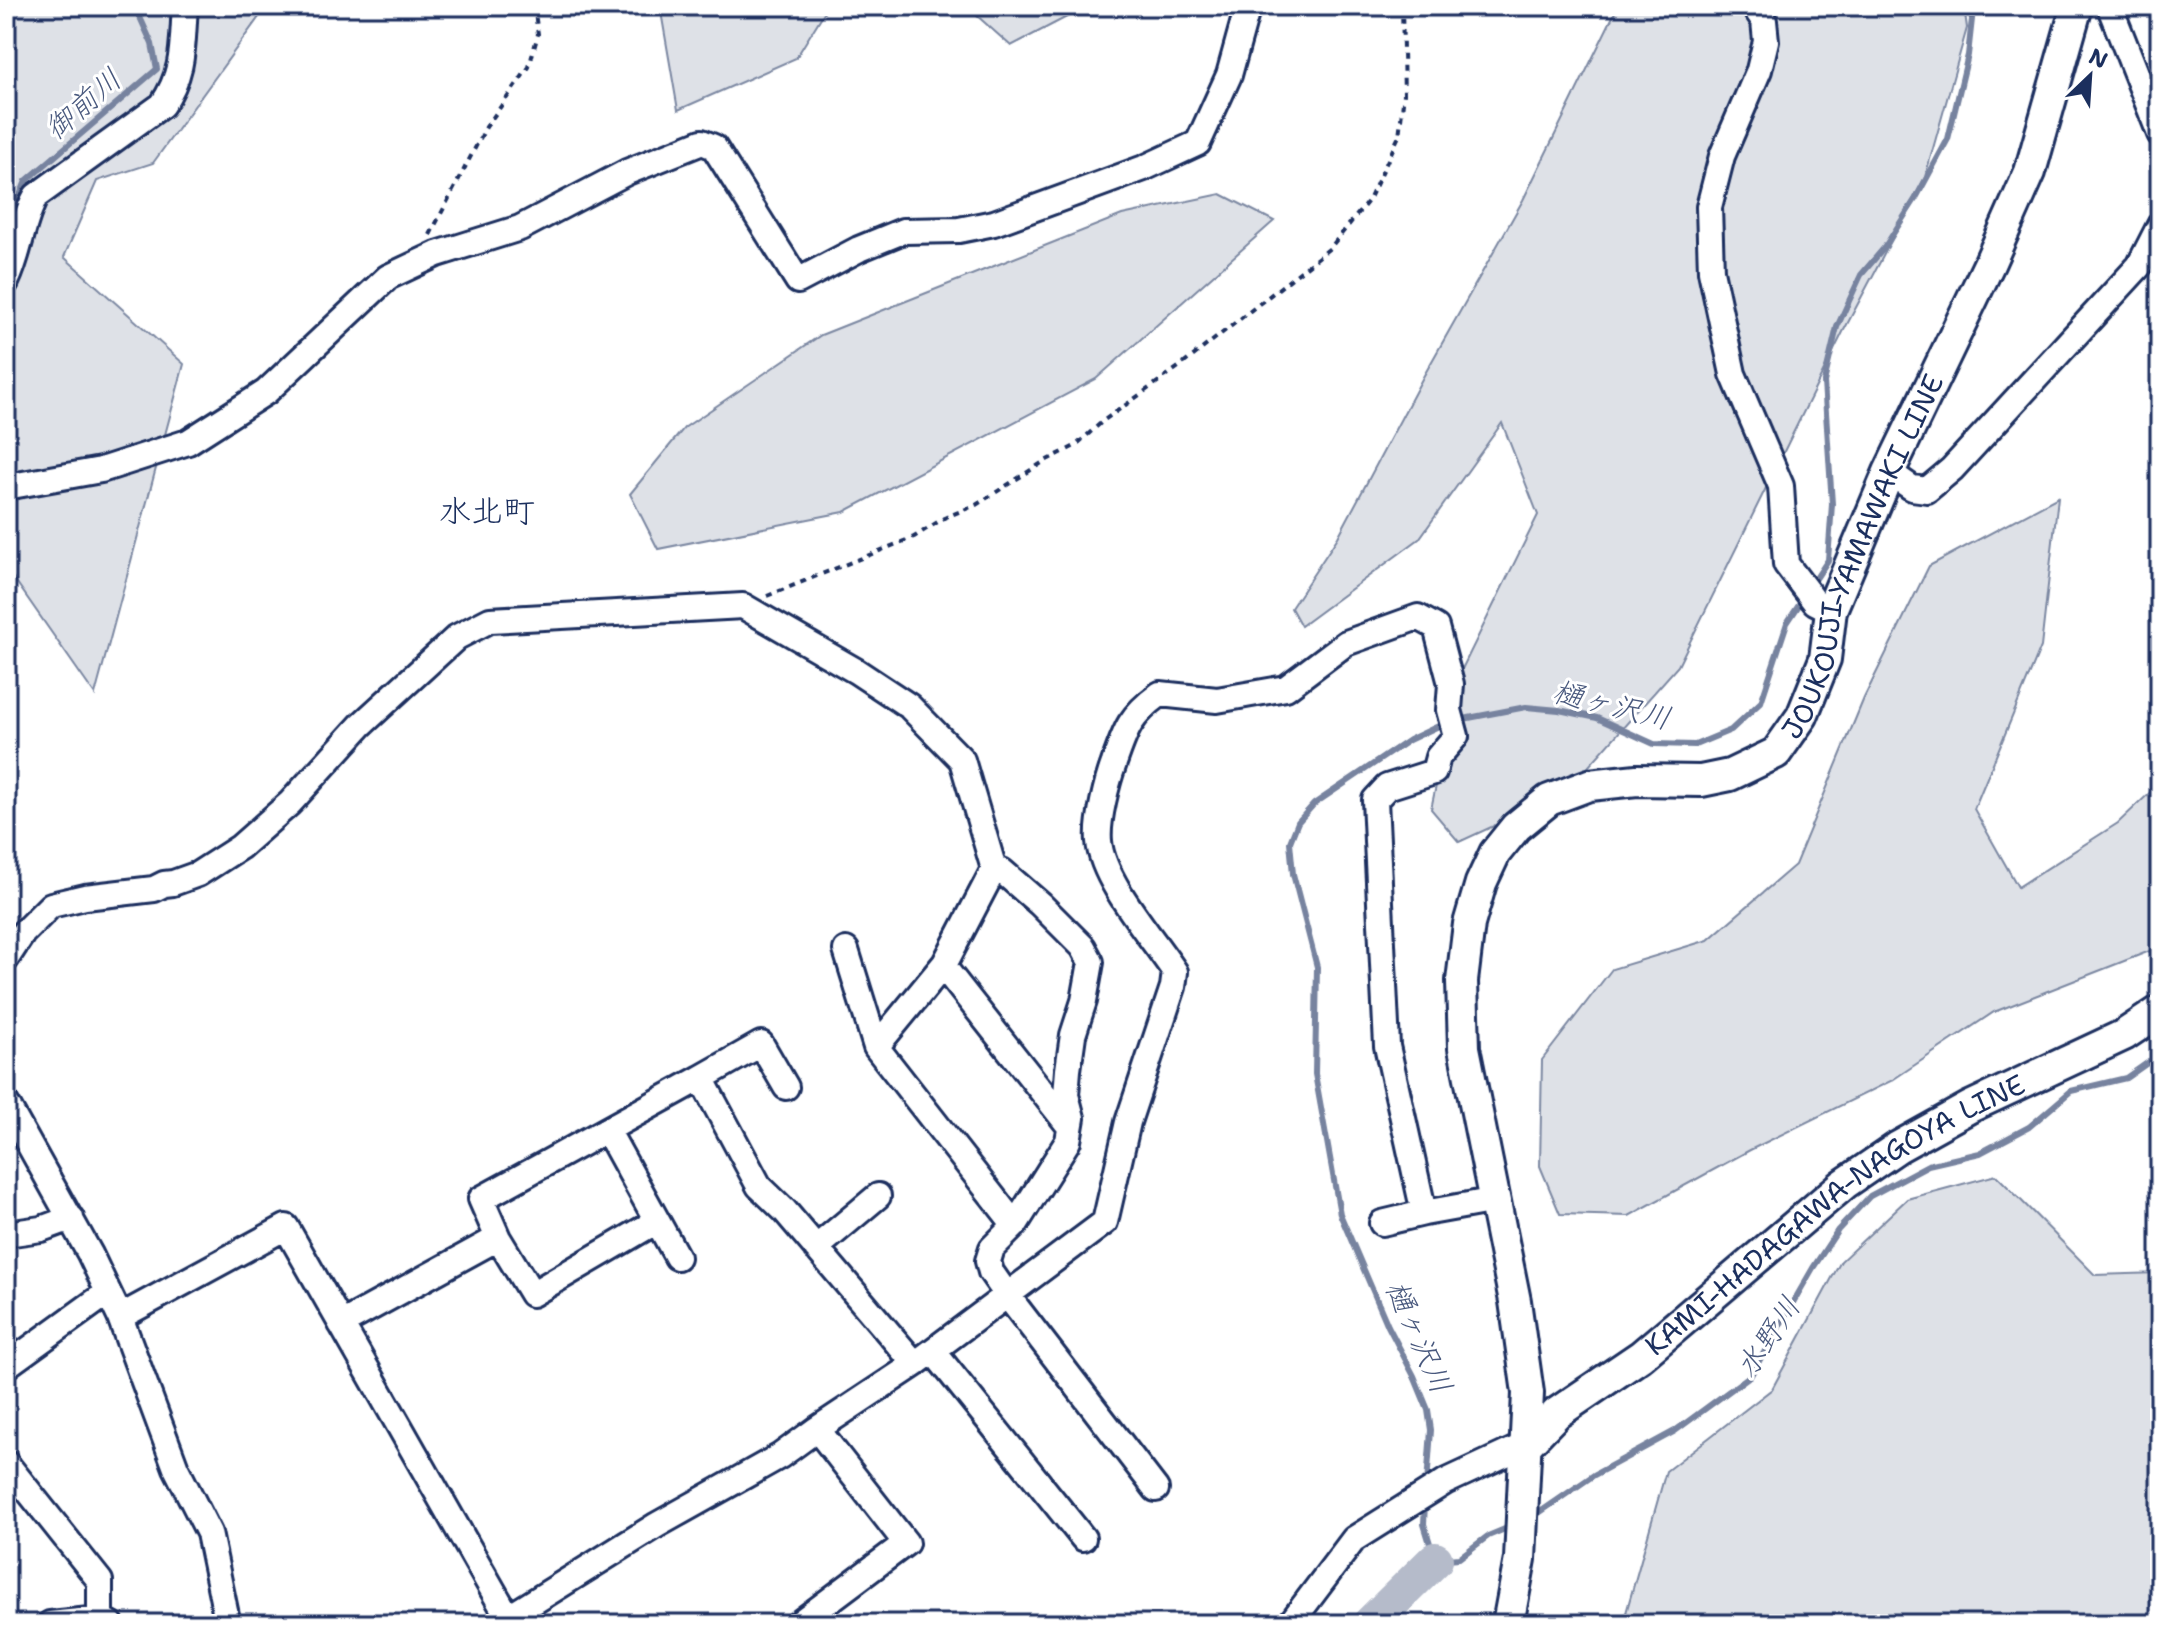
<svg xmlns="http://www.w3.org/2000/svg" width="2166" height="1630" viewBox="0 0 2166 1630" font-family="'Shantell Sans','Klee One',sans-serif">
<style>
.green{fill:#dee1e7;stroke:#7c88a2;stroke-width:2}
.lines{fill:none;stroke-linecap:round;stroke-linejoin:round}
.stream{stroke:#77839f;stroke-width:6}
.river{stroke:#b5bbca;stroke-width:36}
.minor-casing{stroke:#1b2f5e;stroke-width:30}
.major-casing{stroke:#1b2f5e;stroke-width:36}
.path{stroke:#1b2f5e;stroke-width:4;stroke-dasharray:6 6;stroke-linecap:butt}
.minor{stroke:#fff;stroke-width:24}
.major{stroke:#fff;stroke-width:30}
.labels{text-anchor:middle;stroke-width:6;stroke-linejoin:round;paint-order:stroke}
.street-label{font-size:28px;fill:#1b2f5e;stroke:#fff}
.water-label{font-size:30px;font-style:italic;fill:#49597e;stroke:#fff}
.quarter-label{font-size:32px;fill:#1b2f5e;stroke:#fff}
</style>
<rect width="100%" height="100%" fill="#fff"/>
<filter id="ink" filterUnits="userSpaceOnUse"><feTurbulence type="fractalNoise" baseFrequency=".0125" numOctaves="2"/><feDisplacementMap in="SourceGraphic" scale="16" xChannelSelector="R" yChannelSelector="G"/><feConvolveMatrix kernelMatrix="1 2 1 2 8 2 1 2 1" color-interpolation-filters="sRGB"/></filter>
<g filter="url(#ink)">
<!-- green -->
<path class="green" d="M6,6h261l-114,157 -56,18 -33,76 120,107 -89,331 -85,-122 -4,-1z
M660,6h168l-32,52 -118,52z
M966,6h122l-77,40z
M1618,6h346l3,22 -42,149 -82,155 -165,334 -113,127 -106,49 -28,-33 29,-136 78,-158 -36,-92 -83,116 -118,87 -10,-18 47,-71 85,-160 100,-177z
M1221,194l53,27 -178,158 -252,133 -186,37 -28,-55 54,-66 137,-93 301,-120z
M2058,497l-17,150 -67,162 44,78 100,-64 42,-40v164l-166,65 -103,69 -141,69 -121,66 -69,-2 -20,-48 2,-106 70,-91 96,-29 87,-75 69,-167 65,-132z
M1996,1175l99,100 65,-2v351h-551l17,-11 40,-142 106,-82 69,-128 66,-62z"/>
<g class="lines">
<!-- stream -->
<path class="stream" d="M6,230l20,-49 131,-112 -5,-25 -17,-38
M1811,586l17,-26 4,-56 -8,-122 13,-55 24,-52 23,-27 32,-50 32,-59 20,-84 4,-36 -3,-13
M1458,720l68,-13 33,3 38,8 57,26 41,1 36,-15 30,-28 26,-79 16,-24
M1427,1484l4,-54 -3,-20 -14,-34 -26,-50 -48,-112 -25,-140 2,-107 -24,-93 -3,-32 8,-20 16,-18 95,-64 38,-18
M1425,1503l-1,21 11,36 24,-2 29,-22 24,-10
M1533,1517l61,-42 81,-44 76,-56 62,-107 25,-38 32,-34 58,-31 52,-12 49,-26 42,-36 55,-13 34,-24"/>
<!-- river -->
<path class="river" d="M1370,1624l65,-64"/>
<defs>
<path id="minor" d="M1754,6l10,15 2,20 -7,29 -37,86 -13,51 2,64 22,103 48,112 5,78 29,38 16,8
M2112,6l-1,4 49,124
M6,282c14,-28 15,-59 30,-86l126,-91c23,-33 20,-60 23,-99
M1889,472l23,16 15,2 25,-21 187,-203 21,-41
M6,487l95,-17 87,-28 78,-50 122,-115 49,-23 83,-26 107,-56 75,-30 12,5 84,134 61,-32 44,-18 56,-1 35,-7 150,-55 54,-25 31,-68 19,-69
M994,869l8,2 38,33 43,43 8,15 -7,39 -11,34 -5,35 -2,25 6,23 -4,23 -53,84 -23,23 -4,13 3,11 16,23 149,194
M6,959l17,-26 28,-28 34,-8 69,-8 10,-5 9,-1 25,-9 42,-27 50,-44 71,-78 96,-88 33,-17 253,-14 113,65 53,35 53,54 32,109 -49,94 -69,84 -30,-97
M943,966l127,161
M876,1047l139,178
M701,1078l60,-34 25,43
M6,1103l84,151 30,63 56,151 33,65 18,87 -4,4
M607,1130l70,127
M1382,1223l42,-10
M6,1234l35,-5 30,-11
M498,1238l34,56 125,-73
M816,1248l62,-52
M120,1317l166,-90 226,397
M341,1324l157,-86 -17,-39 220,-121 58,108 26,25 130,153
M933,1351l150,187
M6,1366l101,-73
M6,1463l94,118v38
M50,1624l50,-5 11,5
M498,1624l159,-99 123,-69 37,-27 98,-65 190,-142 23,-100 45,-135 2,-15c-22,-34 -73,-91 -76,-131 -2,-20 8,-59 15,-78 12,-35 16,-47 46,-69l57,6 69,-12 60,-45 72,-26 18,10 15,57 -2,26 7,26 -18,21 -4,15 -47,15 -12,13 12,246 37,167 72,-13
M798,1624l108,-81 -89,-114
M1290,1624l64,-85 91,-57 82,-38"/>
<g id="major">
<path id="s1" d="M1527,1444l30,-31 84,-57 203,-172 54,-37 72,-40 154,-72 36,-24"/>
<path id="s2" d="M1508,1624l12,-65 8,-166 -13,-92 -51,-253 -2,-67 7,-57 12,-41 14,-30 21,-26 33,-27 40,-15 48,-5 64,1 29,-6 46,-22 26,-37 23,-57 6,-49 58,-138 101,-210 40,-90 47,-166"/>
</g>
</defs>
<!-- minor casing -->
<use href="#minor" class="minor-casing"/>
<!-- major casing -->
<use href="#major" class="major-casing"/>
<!-- path -->
<path class="path" d="M430,235l56,-108 43,-60 9,-33 -4,-28
M767,596l147,-59 30,-19 32,-13 69,-44 30,-15 28,-25 80,-57 147,-116 39,-48 30,-64 5,-42 -2,-88"/>
<!-- minor -->
<use href="#minor" class="minor"/>
<!-- major -->
<use href="#major" class="major"/>
</g>
</g>
<g class="labels">
<!-- street labels -->
<g class="street-label">
<text dy="10" stroke="none"><textPath href="#s2" startOffset="1312">JOUKOUJI-YAMAWAKI LINE</textPath></text>
<text dy="10" stroke="none"><textPath href="#s1" startOffset="386">KAMI-HADAGAWA-NAGOYA LINE</textPath></text>
</g>
<!-- water labels -->
<g class="water-label">
<text transform="translate(83 104) rotate(-41)" y="10">御前川</text>
<text transform="translate(1612 705) rotate(14)" y="10">樋ヶ沢川</text>
<text transform="translate(1419 1337) rotate(66)" y="10">樋ヶ沢川</text>
<text transform="translate(1768 1337) rotate(-56)" y="10">水野川</text>
</g>
<!-- quarter labels -->
<g class="quarter-label">
<text x="487" y="522">水北町</text>
</g>
</g>
<!-- margin -->
<rect width="2166" height="1630" fill="none" stroke="#fff" stroke-width="32"/>
<rect x="16" y="16" width="2134" height="1598" fill="none" stroke="#1b2f5e" stroke-width="3" filter="url(#ink)"/>
<!-- north arrow -->
<g transform="translate(2090 76) rotate(25)" stroke="#ffffff" stroke-width="6" paint-order="stroke">
<path d="M0-6L14 30L0 20L-14 30Z" fill="#1b2f5e"/>
<text y="-12" font-size="22" font-weight="bold" text-anchor="middle" fill="#1b2f5e">N</text>
</g>
</svg>
